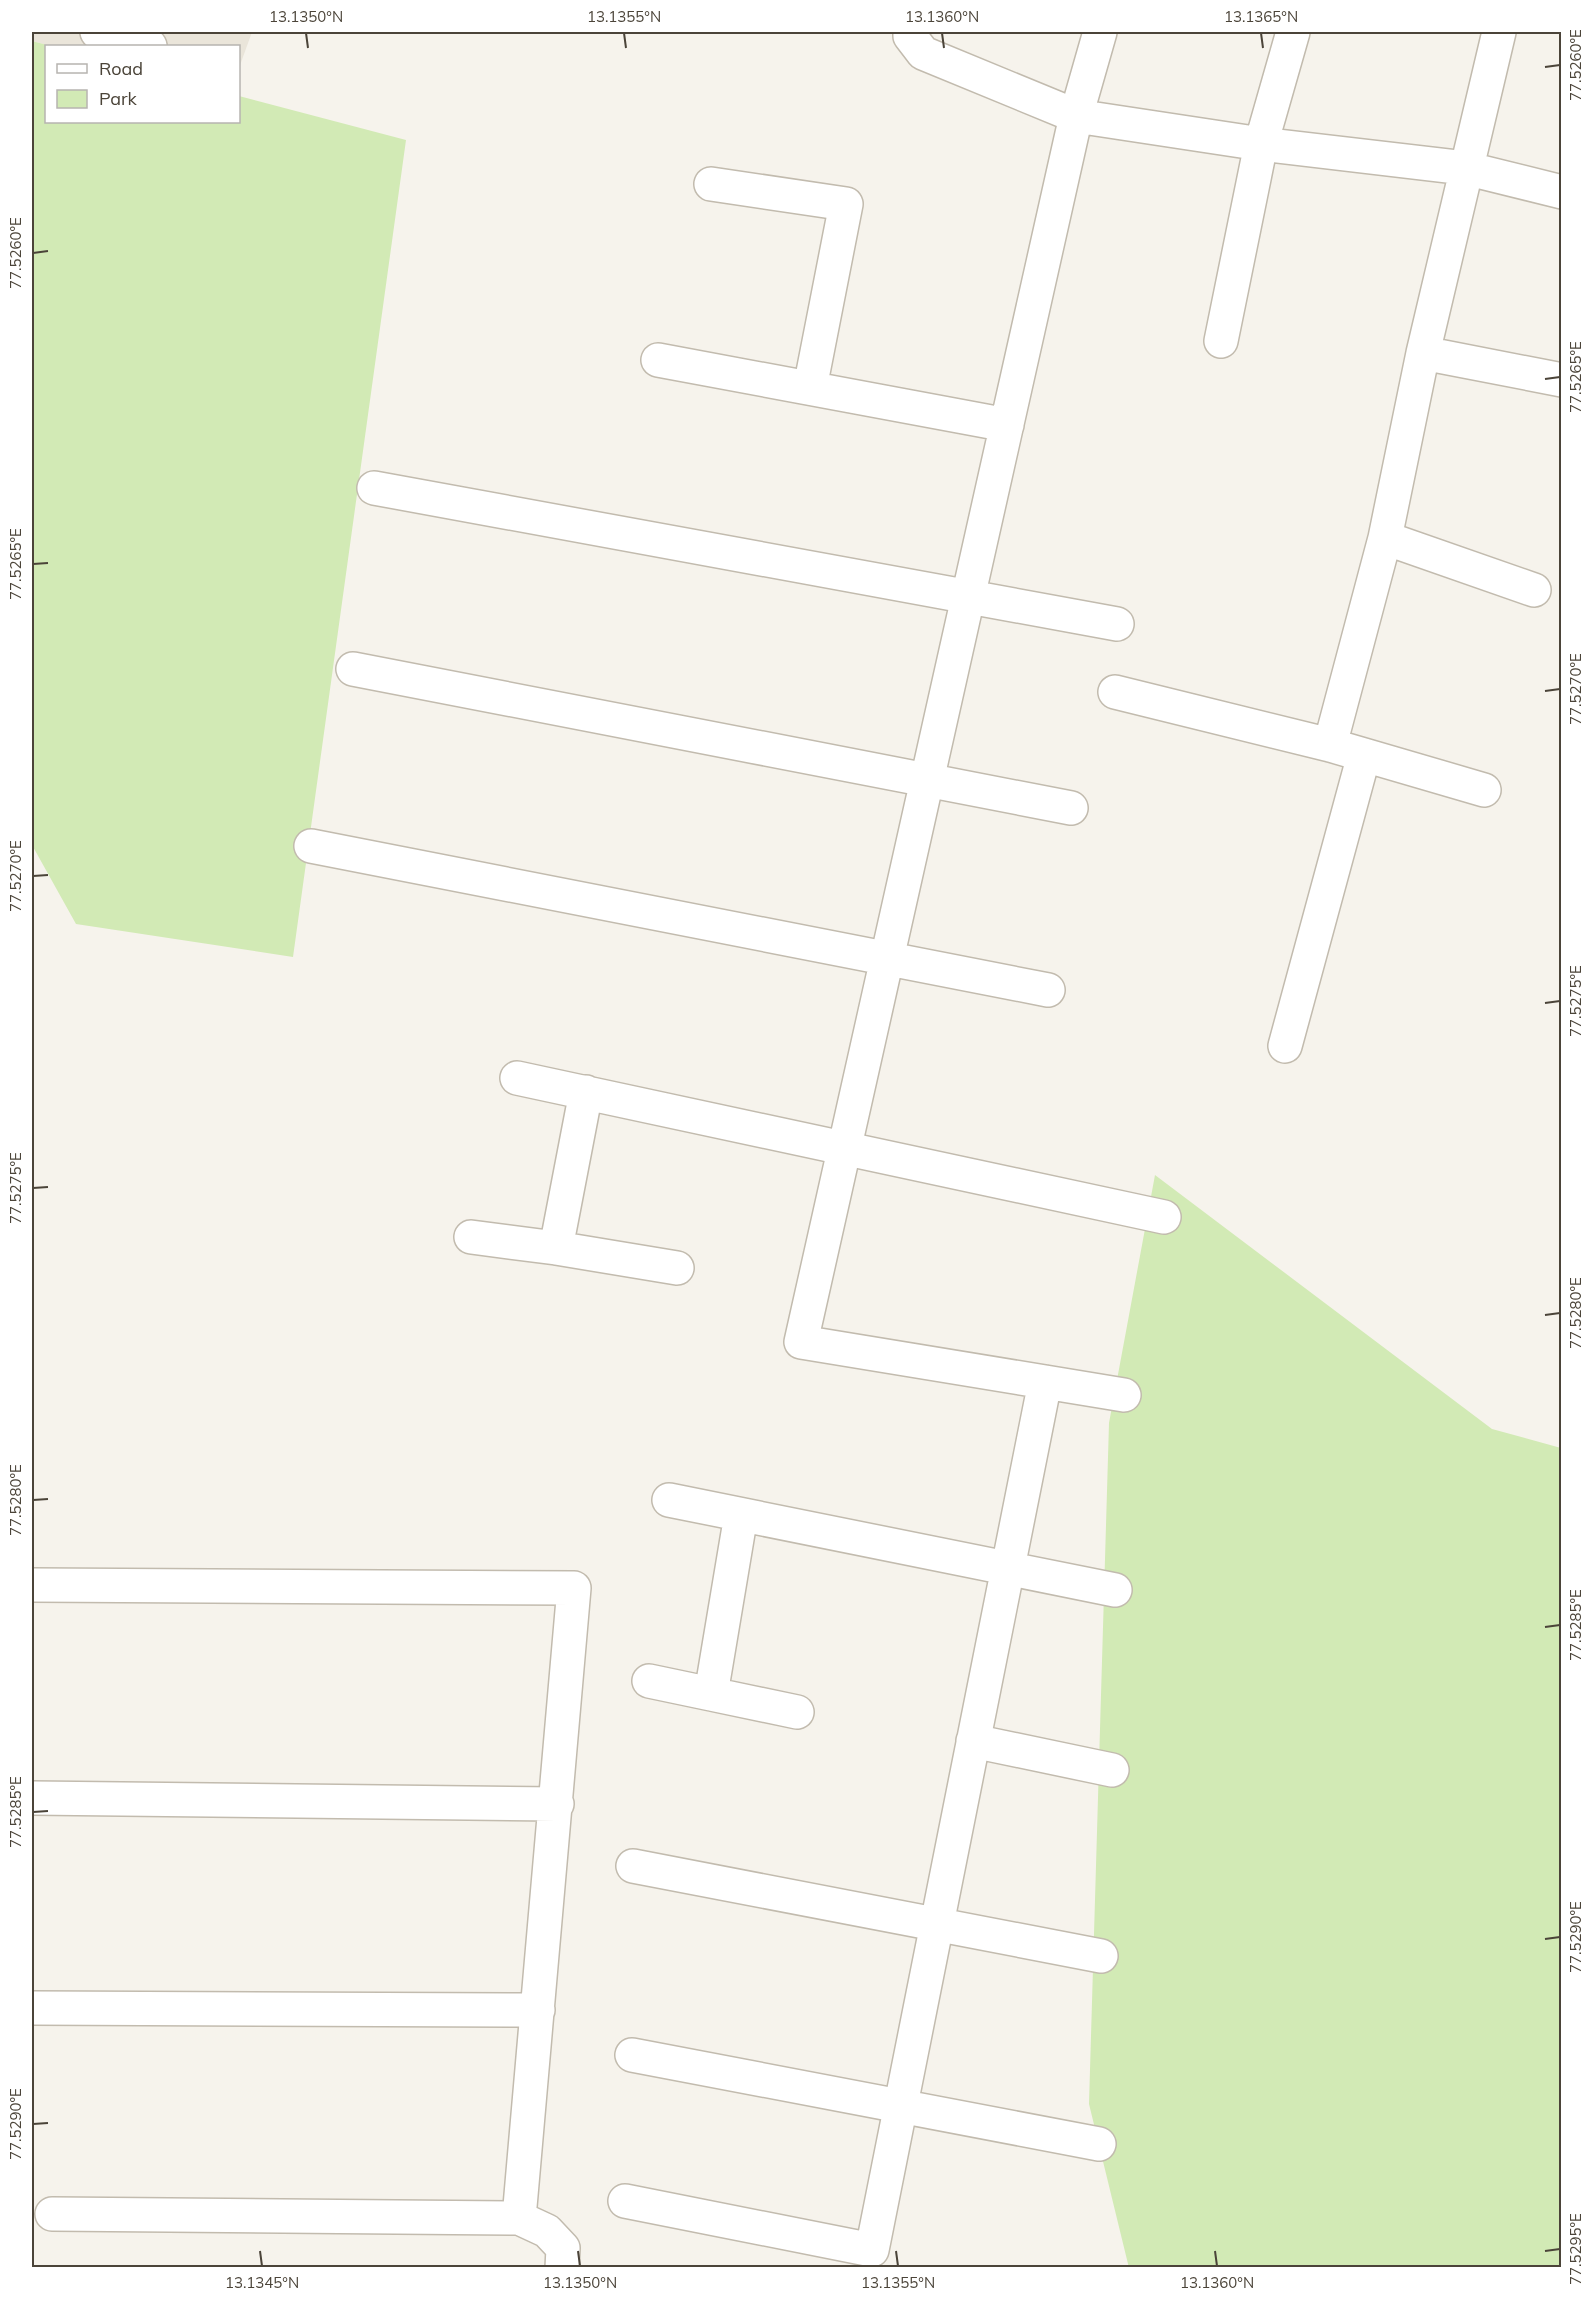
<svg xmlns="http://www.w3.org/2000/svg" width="1593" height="2299" viewBox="0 0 1593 2299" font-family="Mulish,sans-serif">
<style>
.residential{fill:#eae5da}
.green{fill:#d2eab5}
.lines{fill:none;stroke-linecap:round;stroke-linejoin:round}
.minor-casing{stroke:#c2bbae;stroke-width:36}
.minor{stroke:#fff;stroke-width:33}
.ticks{fill:none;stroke:#4b4439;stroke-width:2}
.neatline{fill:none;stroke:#4b4439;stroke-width:2}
.ticks-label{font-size:15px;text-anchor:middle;fill:#4b4439}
</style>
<rect width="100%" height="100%" fill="#f6f3ec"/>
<!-- residential -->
<path class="residential" d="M32,32h220l-13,36 -1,-22h-187l-19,-5z"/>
<!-- green -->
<path class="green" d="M32,41l19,5h-5v76h192l1,-26 167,44 -113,817 -217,-33 -44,-79z
M1155,1175l337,254 69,19 1,819 -433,1 -40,-164 20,-681z"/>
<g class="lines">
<defs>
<path id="minor" d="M97,32l53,14
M910,32v4l13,17 153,63 185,28 204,24 97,24
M1100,32l-24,84 -275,1226 323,53
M711,184l135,20 -36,184
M1221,341l40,-197 32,-112
M1423,353l139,27
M658,360l349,65
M374,488l743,136
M1385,538l149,52
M353,669l718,139
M1115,692l215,53 154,45
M1330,745l55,-207 38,-185 76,-321
M311,846l737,144
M1285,1046l79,-291
M517,1078l647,139
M471,1237l85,11 121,20
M556,1248l30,-156
M669,1500l446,90
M32,1585l542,3 -55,630 28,13 16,17 -1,20
M649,1681l62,13 30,-179
M711,1694l86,18
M973,1741l139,29
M32,1798l525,6
M633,1866l468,90
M32,2008l506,2
M632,2055l467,89
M625,2201l247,49 173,-868
M52,2214l467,4"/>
</defs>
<!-- minor casing -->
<use href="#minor" class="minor-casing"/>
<!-- minor -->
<use href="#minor" class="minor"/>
</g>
<!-- ticks -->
<path class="ticks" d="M306,33l2,15M624,33l2,15M942,33l2,15M1261,33l2,15M1545,67l15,-2M33,253l15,-2M1545,379l15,-2M33,564l15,-1M1545,691l15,-2M33,876l15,-1M1545,1003l15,-2M33,1188l15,-1M1545,1315l15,-2M33,1500l15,-1M1545,1627l15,-2M33,1812l15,-1M1545,1939l15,-2M33,2124l15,-1M260,2251l2,15M578,2251l2,15M896,2251l2,15M1215,2251l2,15M1545,2251l15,-2"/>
<!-- border -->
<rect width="1593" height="2299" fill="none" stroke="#ffffff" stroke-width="66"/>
<!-- legend -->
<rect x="45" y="45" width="195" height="78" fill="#ffffff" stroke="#b7b4b0" stroke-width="1.5"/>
<rect x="57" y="64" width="30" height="9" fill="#ffffff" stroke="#b7b4b0" stroke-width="1.5"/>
<text x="99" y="75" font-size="18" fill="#4b4439">Road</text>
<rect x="57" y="90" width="30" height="18" fill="#d2eab5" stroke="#b7b4b0" stroke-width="1.5"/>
<text x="99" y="105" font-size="18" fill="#4b4439">Park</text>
<rect x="33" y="33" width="1527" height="2233" class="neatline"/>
<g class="ticks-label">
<text x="306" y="22">13.1350°N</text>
<text x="624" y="22">13.1355°N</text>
<text x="942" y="22">13.1360°N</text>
<text x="1261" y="22">13.1365°N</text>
<text transform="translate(1576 65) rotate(-90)" y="5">77.5260°E</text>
<text transform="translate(16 253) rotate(-90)" y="5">77.5260°E</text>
<text transform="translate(1576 377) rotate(-90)" y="5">77.5265°E</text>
<text transform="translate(16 564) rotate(-90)" y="5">77.5265°E</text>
<text transform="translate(1576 689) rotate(-90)" y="5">77.5270°E</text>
<text transform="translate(16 876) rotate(-90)" y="5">77.5270°E</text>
<text transform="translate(1576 1001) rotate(-90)" y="5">77.5275°E</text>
<text transform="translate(16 1188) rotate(-90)" y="5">77.5275°E</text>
<text transform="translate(1576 1313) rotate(-90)" y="5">77.5280°E</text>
<text transform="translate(16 1500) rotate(-90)" y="5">77.5280°E</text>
<text transform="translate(1576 1625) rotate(-90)" y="5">77.5285°E</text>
<text transform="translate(16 1812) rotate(-90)" y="5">77.5285°E</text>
<text transform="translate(1576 1937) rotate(-90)" y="5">77.5290°E</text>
<text transform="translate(16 2124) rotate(-90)" y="5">77.5290°E</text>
<text transform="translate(1576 2249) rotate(-90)" y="5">77.5295°E</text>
<text x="262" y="2288">13.1345°N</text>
<text x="580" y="2288">13.1350°N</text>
<text x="898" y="2288">13.1355°N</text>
<text x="1217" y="2288">13.1360°N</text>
</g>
</svg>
